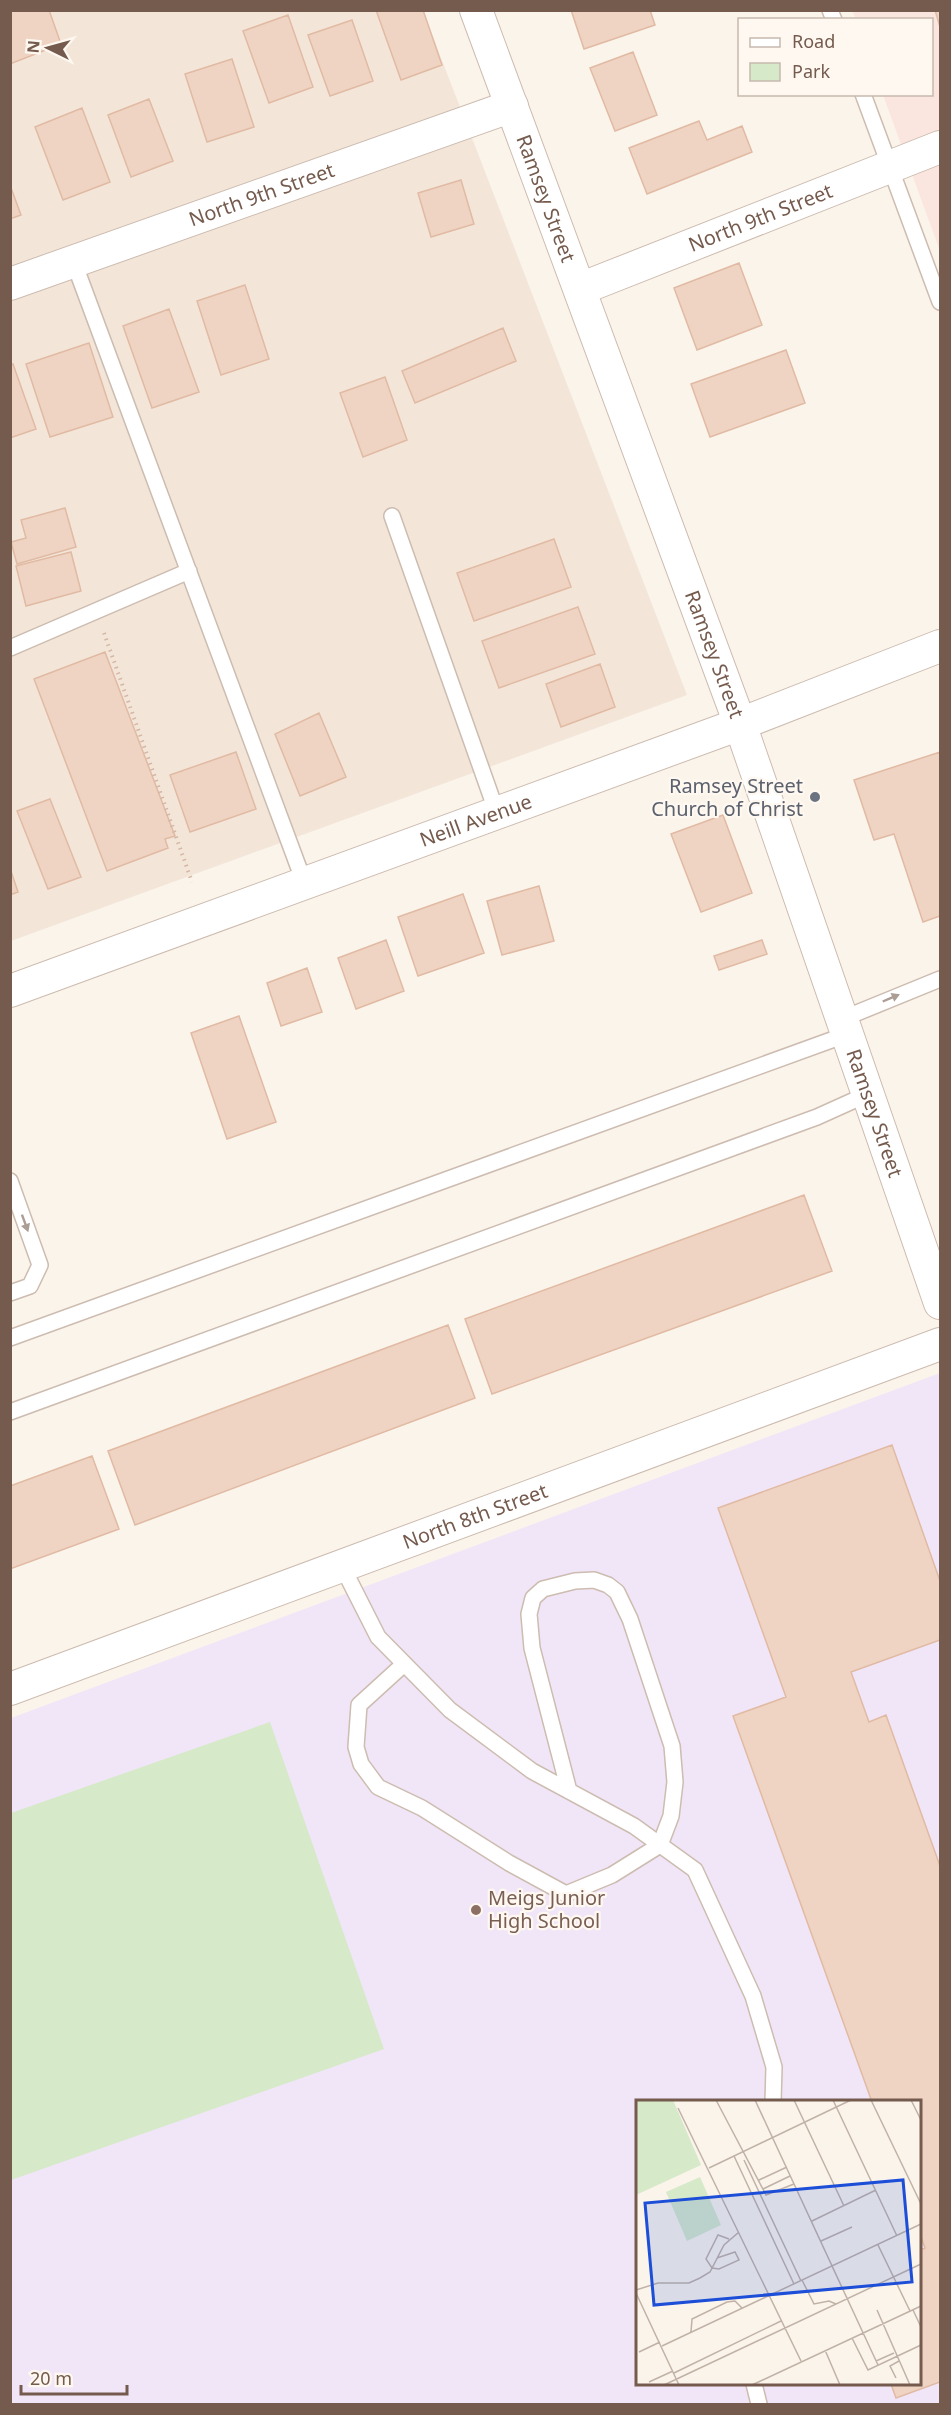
<svg xmlns="http://www.w3.org/2000/svg" width="951" height="2415" viewBox="0 0 951 2415" font-family="'Noto Sans',sans-serif">
<style>
.residential{fill:#f3e6d9}
.commercial{fill:#fbe6df}
.education{fill:#f1e6f8;fill-rule:evenodd}
.green{fill:#d6e9c9}
.building{fill:#efd4c3;stroke:#e1baa4;stroke-width:1.5}
.lines{fill:none;stroke-linecap:round;stroke-linejoin:round}
.service-casing{stroke:#cdbcb0;stroke-width:18}
.minor-casing{stroke:#cdbcb0;stroke-width:34}
.path{stroke:#d5b7a6;stroke-width:4;stroke-dasharray:1.5 4.5;stroke-linecap:butt}
.service{stroke:#fff;stroke-width:15}
.minor{stroke:#fff;stroke-width:32}
.oneway{fill:#ac9d95}
.worship-dot{fill:#6b7280;stroke:#fef8f0;stroke-width:2}
.education-dot{fill:#8d6e63;stroke:#fef8f0;stroke-width:2}
.labels{text-anchor:middle;stroke-width:4.5;stroke-linejoin:round;paint-order:stroke}
.street-label{font-size:20px;fill:#755b4e;stroke:#fef8f0}
.worship-label{font-size:20px;fill:#5b616d;stroke:#fef8f0;text-anchor:end}
.education-label{font-size:20px;fill:#785e54;stroke:#fef8f0;text-anchor:start}
.inset-road{fill:none;stroke:#c1b2a7;stroke-width:1.5}
.view{fill:#1d4ed8;fill-opacity:0.15;stroke:#1d4ed8;stroke-width:3}
.inset-edge{fill:none;stroke:#755b4e;stroke-width:3}
</style>
<rect width="100%" height="100%" fill="#fbf4ea"/>
<!-- residential -->
<path class="residential" d="M11,11h412l264,684 -676,246z"/>
<!-- commercial -->
<path class="commercial" d="M852,11h88v240l-57,-156 49,-1v-74l-76,-1z"/>
<!-- education -->
<path class="education" d="M940,1373v1031h-929v-686zM638,2102h282v282h-282z"/>
<!-- green -->
<path class="green" d="M270,1722l114,327 -373,131v-367z"/>
<!-- building -->
<path class="building" d="M10,10h39l12,34 -51,20z
M376,10h47l19,55 -41,15z
M571,10h79l5,15 -71,24z
M935,10h5v17z
M288,15l25,72 -44,16 -26,-72z
M352,20l21,61 -43,15 -22,-61z
M633,52l24,63 -42,16 -25,-63z
M232,59l22,68 -47,15 -22,-68z
M149,99l24,62 -42,16 -23,-62z
M82,108l28,74 -47,18 -28,-73z
M699,121l8,19 35,-14 10,26 -105,42 -18,-46z
M461,180l13,44 -43,13 -13,-44z
M10,185l11,30 -11,4z
M739,263l23,62 -65,25 -23,-62z
M245,285l24,74 -48,16 -24,-74z
M169,309l30,83 -47,16 -29,-82z
M503,328l13,33 -101,42 -13,-32z
M89,343l24,74 -63,20 -24,-73z
M786,350l19,53 -95,34 -19,-53z
M13,364l23,65 -26,9v-73z
M385,377l22,63 -44,17 -23,-64z
M65,508l11,39 -59,17 -6,-22 15,-4 -5,-18z
M554,539l17,48 -97,34 -17,-48z
M71,552l10,39 -55,15 -10,-40z
M578,607l17,47 -96,34 -17,-47z
M105,652l70,184 -10,3 3,9 -61,23 -73,-192z
M600,664l15,43 -54,20 -15,-43z
M319,713l27,64 -46,19 -25,-62z
M236,752l20,57 -66,23 -20,-57z
M940,752v164l-17,6 -29,-88 -20,6 -20,-60z
M50,799l31,78 -33,12 -31,-78z
M723,815l29,78 -51,19 -30,-78z
M10,868l8,24 -8,3z
M539,886l15,55 -52,14 -15,-54z
M463,894l21,59 -66,23 -20,-59z
M386,940l18,51 -48,18 -18,-51z
M762,940l5,14 -48,16 -5,-14z
M307,968l15,44 -41,14 -14,-43z
M239,1016l37,106 -49,17 -36,-106z
M804,1195l28,76 -340,123 -27,-75z
M448,1325l27,73 -340,127 -27,-74z
M892,1445l48,136v59l-89,32 18,50 17,-7 54,151v516l-44,16 -5,-14h29v-134l5,-2 -5,-14v-132h-48l-139,-386 53,-19 -68,-189z
M92,1456l27,73 -109,40v-83z"/>
<g class="lines">
<defs>
<path id="service" d="M830,10l4,10
M863,94l77,208
M73,260l231,622
M392,516l105,297
M10,648l179,-77
M842,1019l98,-40
M10,1181l30,84 -10,21 -20,7
M10,1338l838,-304
M10,1412l807,-295 51,-23
M342,1566l36,71 72,73 82,61 102,55 61,44 58,126 21,71 -1,35
M404,1664l-45,41 -3,42 5,17 17,23 44,21 87,55 57,31 46,-19 48,-30 11,-29 4,-34 -3,-36 -42,-127 -13,-27 -9,-7 -14,-5 -19,1 -32,8 -10,9 -4,16 3,34 37,143
M754,2384l5,20"/>
<g id="minor">
<path id="s1" d="M476,10l264,714 200,579"/>
<path id="s2" d="M10,284l502,-178"/>
<path id="s3" d="M580,289l360,-142"/>
<path id="s4" d="M10,991l730,-267 200,-78"/>
<path id="s5" d="M10,1689l930,-345"/>
</g>
</defs>
<!-- service casing -->
<use href="#service" class="service-casing"/>
<!-- minor casing -->
<use href="#minor" class="minor-casing"/>
<!-- path -->
<path class="path" d="M104,633l88,249"/>
<!-- service -->
<use href="#service" class="service"/>
<!-- minor -->
<use href="#minor" class="minor"/>
</g>
<!-- one-way arrows -->
<defs><path id="oneway-solid" d="M-6-.8H1V-3.2L6.5 0L1 3.2V.8H-6Z" transform="scale(1.5)"/></defs>
<g class="oneway">
<use href="#oneway-solid" transform="translate(891 998) rotate(-23)"/>
<use href="#oneway-solid" transform="translate(25 1223) rotate(70)"/>
</g>
<!-- markers -->
<circle class="worship-dot" cx="815" cy="797" r="6"/>
<circle class="education-dot" cx="476" cy="1910" r="6"/>
<g class="labels">
<!-- street labels -->
<g class="street-label">
<text dy="7" stroke="none"><textPath href="#s2" startOffset="267">North 9th Street</textPath></text>
<text dy="7" stroke="none"><textPath href="#s1" startOffset="201">Ramsey Street</textPath></text>
<text dy="7" stroke="none"><textPath href="#s3" startOffset="194">North 9th Street</textPath></text>
<text dy="7" stroke="none"><textPath href="#s1" startOffset="687">Ramsey Street</textPath></text>
<text dy="7" stroke="none"><textPath href="#s4" startOffset="496">Neill Avenue</textPath></text>
<text dy="7" stroke="none"><textPath href="#s1" startOffset="1173">Ramsey Street</textPath></text>
<text dy="7" stroke="none"><textPath href="#s5" startOffset="496">North 8th Street</textPath></text>
</g>
<!-- worship labels -->
<g class="worship-label">
<text x="803" y="793">Ramsey Street<tspan x="803" dy="23">Church of Christ</tspan></text>
</g>
<!-- education labels -->
<g class="education-label">
<text x="488" y="1905">Meigs Junior<tspan x="488" dy="23">High School</tspan></text>
</g>
</g>
<!-- overview -->
<g transform="translate(636 2100)">
<rect width="285" height="285" fill="#fbf4ea"/>
<path d="M0,0h37l28,65 -65,30zM64,77l21,48 -34,16 -21,-49z" fill="#d6e9c9"/>
<path class="inset-road" d="M80,0l50,95 28,-11M119,0l123,265M158,0l50,106M197,0l64,136M235,0l50,104M275,0l10,20M42,8l123,253M98,56l60,128M108,60l57,121M73,68l142,-68M123,80l28,-13M127,89l27,-13M176,121l64,-31M185,141l31,-14M242,145l32,66M81,158l18,-6 4,8 -20,9 -7,-1 -6,-9 12,-24 11,4M166,180l12,24 15,-3 7,3M0,190l22,-7h31l11,-5 10,-6 14,-27 15,-13M0,193l43,92M241,210l33,75M277,210l8,17M55,232l1,-13 35,-17 8,-1 7,7M216,238l16,32 53,-25M26,246l259,-122M189,250l15,35M3,252l21,-10M240,261l18,-8M38,273l107,-52M260,278l-6,-12 9,-5M13,282l24,-11M28,285l257,-121M116,285l169,-79"/>
<path class="view" d="M267,80l9,102 -258,23 -9,-102z"/>
<rect width="285" height="285" class="inset-edge"/>
</g>
<!-- border -->
<rect width="951" height="2415" fill="none" stroke="#755b4e" stroke-width="24"/>
<!-- legend -->
<rect x="738" y="18" width="195" height="78" fill="#fef8f0" stroke="#c7b9af" stroke-width="1.5"/>
<rect x="750" y="38" width="30" height="9" fill="#ffffff" stroke="#c7b9af" stroke-width="1.5"/>
<text x="792" y="48" font-size="18" fill="#755b4e">Road</text>
<rect x="750" y="63" width="30" height="18" fill="#d6e9c9" stroke="#c7b9af" stroke-width="1.5"/>
<text x="792" y="78" font-size="18" fill="#755b4e">Park</text>
<!-- north arrow -->
<g transform="translate(48 48) rotate(275)" stroke="#fef8f0" stroke-width="4.5" paint-order="stroke">
<path d="M0-4.5L10 22L0 15L-10 22Z" fill="#755b4e"/>
<text y="-9" font-size="16" font-weight="bold" text-anchor="middle" fill="#755b4e">N</text>
</g>
<!-- scale -->
<path d="M21 2385v9h106v-9" fill="none" stroke="#755b4e" stroke-width="3"/>
<text x="30" y="2385" font-size="18" fill="#755b4e" stroke="#fef8f0" stroke-width="4.5" paint-order="stroke">20 m</text>
</svg>
